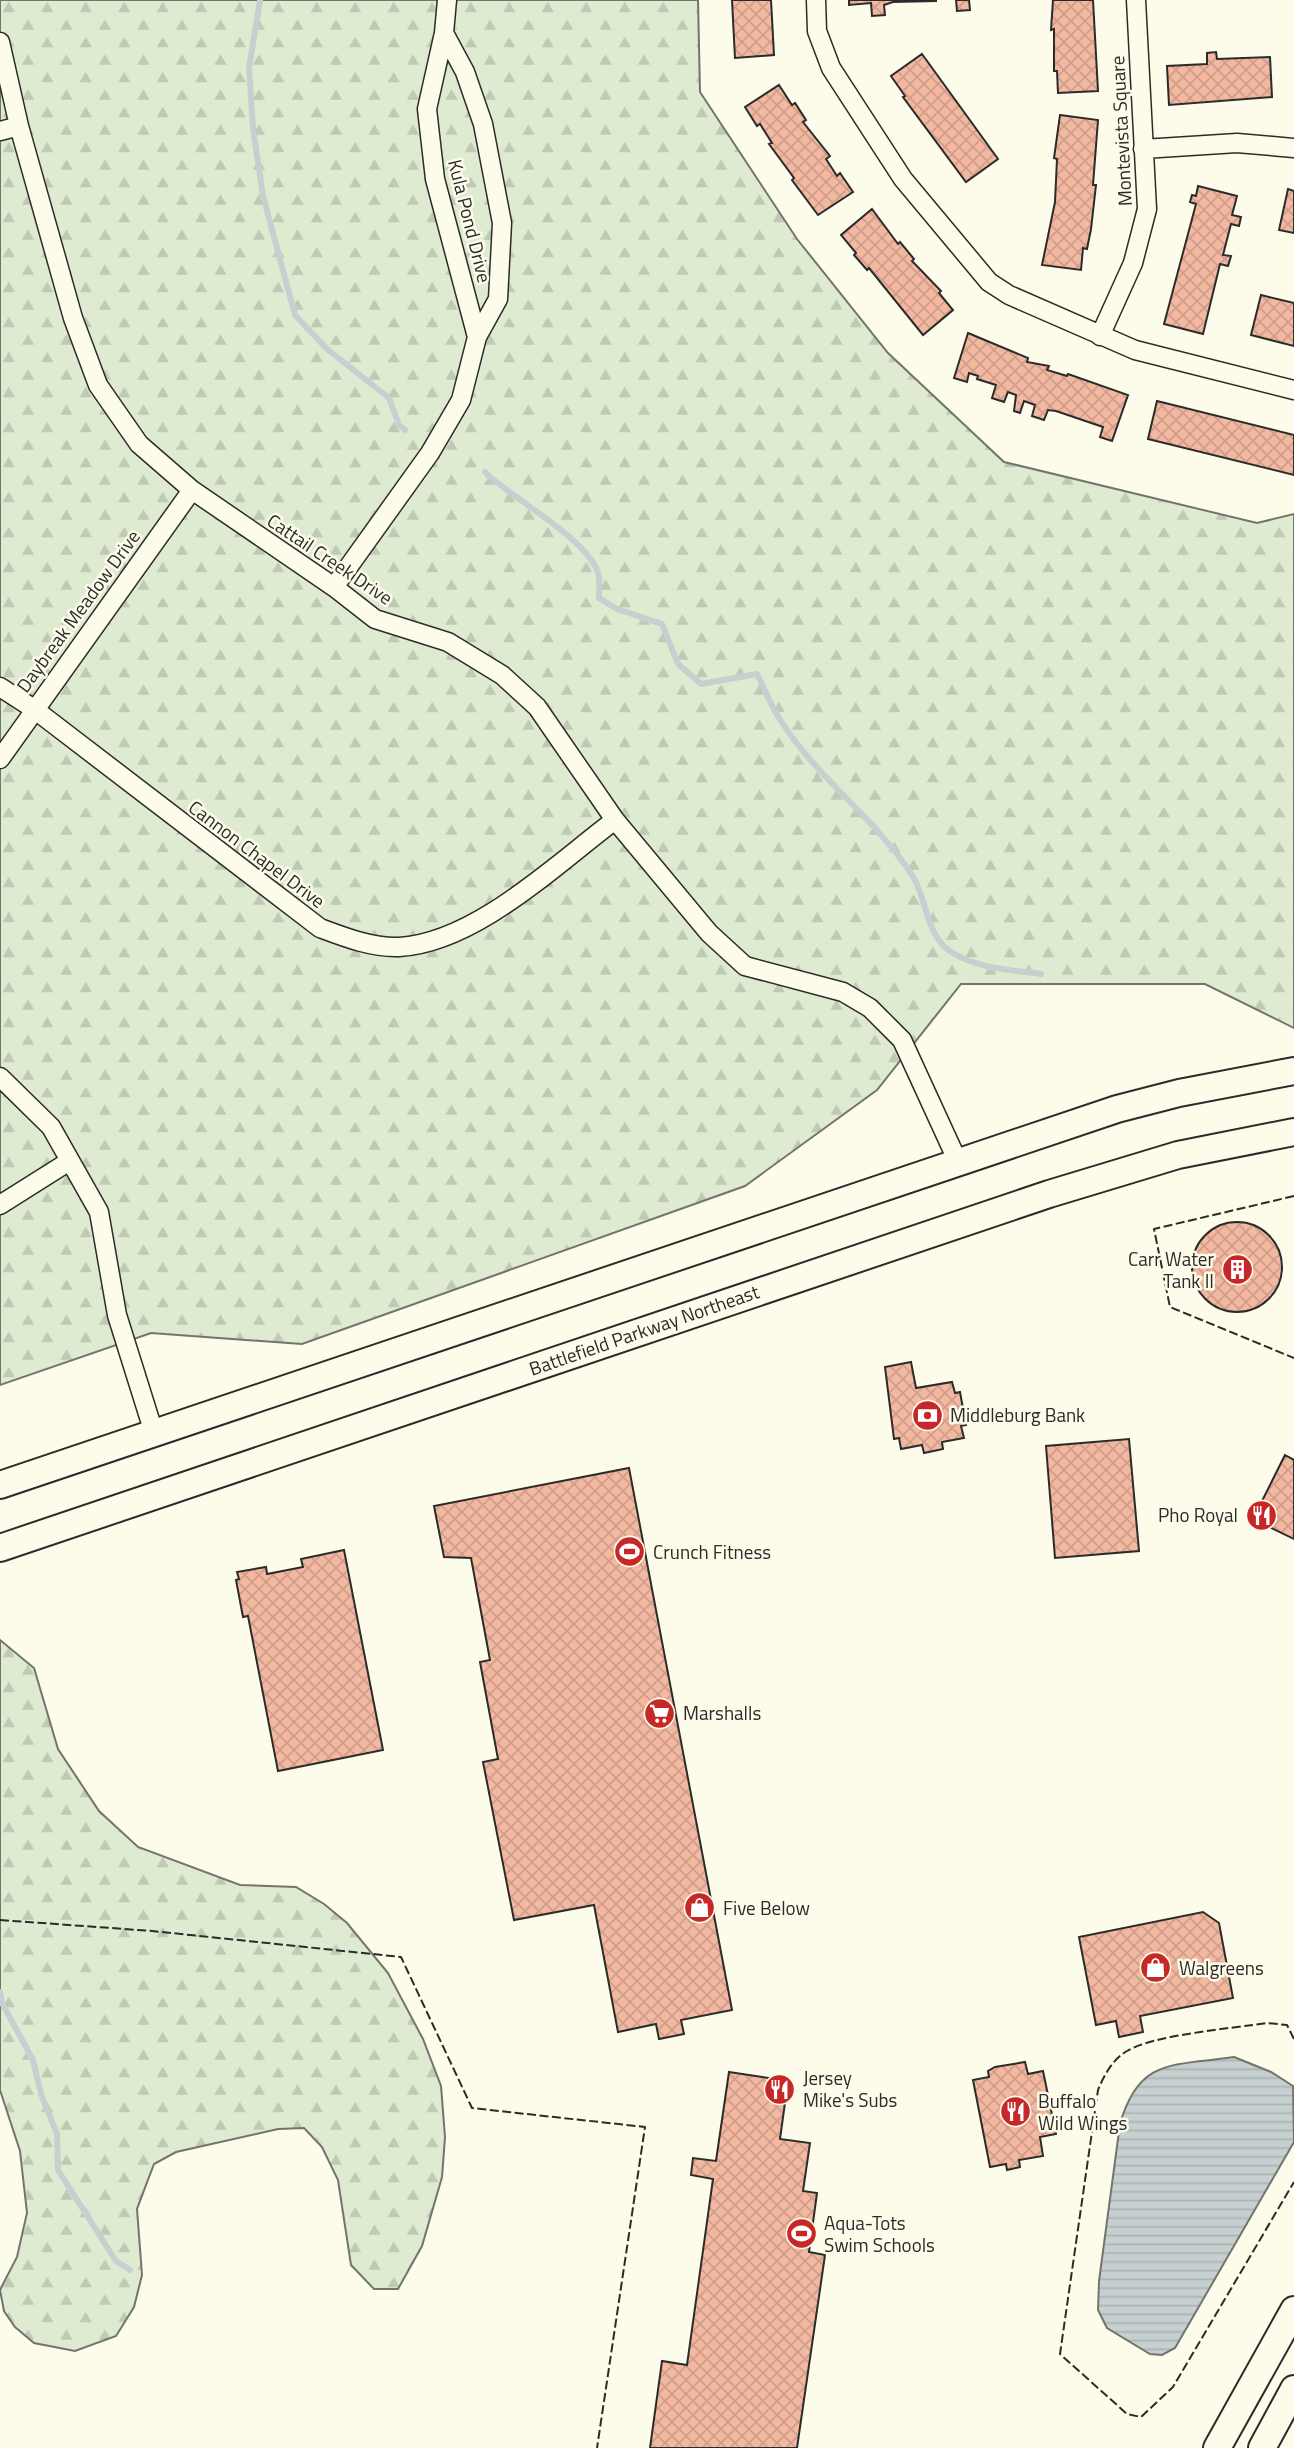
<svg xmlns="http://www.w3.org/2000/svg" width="1294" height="2448" viewBox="0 0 1294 2448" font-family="'Titillium Web',sans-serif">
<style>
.forest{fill:url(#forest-firs);stroke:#74746e;stroke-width:2}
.water{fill:url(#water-rules);stroke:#74746e;stroke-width:2}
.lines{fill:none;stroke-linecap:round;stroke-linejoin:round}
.stream{stroke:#c7d0d0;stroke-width:6}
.building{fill:url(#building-cross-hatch);stroke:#2b2b2b;stroke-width:2}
.minor-casing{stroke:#2b2b2b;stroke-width:21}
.secondary-casing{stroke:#2b2b2b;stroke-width:30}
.minor{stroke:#fdfbea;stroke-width:18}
.secondary{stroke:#fdfbea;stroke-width:26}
.fence{stroke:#2b2b2b;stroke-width:2;stroke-dasharray:9 3.5;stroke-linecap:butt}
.labels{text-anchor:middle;stroke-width:5;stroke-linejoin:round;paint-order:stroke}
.street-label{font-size:19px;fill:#2b2b2b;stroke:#fdfbea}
.poi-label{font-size:19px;fill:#2b2b2b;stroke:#fdfbea;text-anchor:start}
</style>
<defs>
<pattern id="forest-firs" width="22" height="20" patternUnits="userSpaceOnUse" patternTransform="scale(1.75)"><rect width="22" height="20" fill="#deebd1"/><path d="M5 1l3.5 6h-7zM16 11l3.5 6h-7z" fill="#bfcab4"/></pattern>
<pattern id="water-rules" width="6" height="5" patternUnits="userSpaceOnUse" patternTransform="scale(1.75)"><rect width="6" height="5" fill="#c7d0d0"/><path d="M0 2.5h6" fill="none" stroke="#abb3b3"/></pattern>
<pattern id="building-cross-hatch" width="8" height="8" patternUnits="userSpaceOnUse" patternTransform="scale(1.75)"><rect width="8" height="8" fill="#f2b8a0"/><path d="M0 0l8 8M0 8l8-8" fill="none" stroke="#d09e8a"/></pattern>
</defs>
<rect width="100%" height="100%" fill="#fdfbea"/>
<!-- forest -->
<path class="forest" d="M0,0h698l2,92 97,147 91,114 116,109 253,61 37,-9v514l-89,-44h-244l-84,106 -132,96 -443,158 -151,-11 -151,52z
M0,1640l34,28 24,81 41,62 39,36 102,38 56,2 28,17 23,19 41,50 35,66 18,47 4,51 -3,40 -20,69 -24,43h-24l-23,-24 -13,-85 -16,-33 -18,-19 -26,1 -102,23 -22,12 -17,45 5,66 -8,32 -18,29 -41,15 -41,-8 -19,-16 -11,-16 -4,-21 17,-33 10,-44 -7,-62 -20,-61z"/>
<!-- water -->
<path class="water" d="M1234,2057l37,15 22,14 1,56 -119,206 -13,7 -12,-1 -43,-26 -9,-18 1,-29 21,-157c19,-67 54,-58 114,-67z"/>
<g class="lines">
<!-- stream -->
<path class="stream" d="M260,0l-11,68 4,60 10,68 32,119 32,34 62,49 10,27 6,5
M485,472c27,27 97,63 112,98 4,7 2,20 2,28l18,11 45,15 16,40 23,20 56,-10c8,15 14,33 24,47 36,57 94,97 131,154 16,24 13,62 41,78 26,16 59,17 88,21
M0,1992l2,11 31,57 8,34 16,40 1,36 58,91 14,9"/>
</g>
<!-- building -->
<path class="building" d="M732,0h39l3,55 -39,3z
M849,0h87v1l-43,1 -9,3 1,10 -13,1 -1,-13 -22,2z
M956,0h13l1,10 -13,1z
M1053,0h40l5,91 -40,2 -1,-22h-3v-42l-3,1z
M1216,52l1,7 53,-2 2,40 -103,8 -2,-39 40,-2v-11z
M922,54l76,105 -32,23 -63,-85 2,-1 -14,-20z
M779,85l13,20 3,-2 11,17 -3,2 27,34 -4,3 11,17 3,-3 13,19 -35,23 -26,-35 2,-2 -25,-34 3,-1 -12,-19 -3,2 -12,-19z
M1060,115l38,5 -5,65h3l-5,44 -4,20 -4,-1 -2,22 -39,-5 13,-63 2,-43 -3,-1z
M1198,186l39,10 -5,19 9,2 -2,9 -8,-2 -8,31 8,1 -3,10 -8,-2 -17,70 -39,-10 32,-120 -6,-2 2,-7 4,1z
M1288,189l6,2v42l-15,-3z
M872,209l26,35 2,-2 14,17 -2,2 29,30 -2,2 14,17 -30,25 -54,-67 -2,2 -13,-15 2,-2 -15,-18z
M1261,295l33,8v43l-43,-11z
M968,333l60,25 -1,4 22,4 -2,4 20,6 1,-2 60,21 -16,46 -12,-4 3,-10 -47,-16 -8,-1 -4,10 -12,-4 3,-11 -11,-4 -4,12 -6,-2 2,-16 -8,-3 -4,10 -12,-4 4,-13 -19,-6 1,-3 -9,-3 -2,9 -13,-4z
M1157,401l137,34v40l-146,-36z
M1192 1267a45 45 0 1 1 90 0a45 45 0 1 1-90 0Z
M911,1362l5,26 36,-6 3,11 5,-1 6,33 -5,1 3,12 -22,4 1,7 -19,4 -2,-8 -21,4 -2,-11 -5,1 -9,-72z
M1129,1439l10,112 -84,7 -9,-112z
M1285,1455l9,5v79l-41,-20z
M629,1468l103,542 -51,10 3,14 -25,5 -3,-15 -38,8 -24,-127 -80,15 -31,-158 15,-3 -18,-97 10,-2 -19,-102 -27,-1 -10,-51z
M344,1550l39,200 -105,21 -30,-155 -5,1 -7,-37 3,-1 -2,-7 29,-5 1,7 36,-7 -2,-8z
M1203,1912l16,11 14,75 -93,18 3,16 -24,5 -3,-16 -20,4 -17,-88z
M1025,2062l3,12 15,-3 13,63 -16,3 3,19 -24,4 1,7 -13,3 -1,-6 -16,3 -17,-87 16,-3 -1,-6 7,-4z
M729,2072l59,9 -8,58 30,4 -7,48 14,2 -8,59 16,3 -28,193h-147l12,-87 25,4 26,-186 -22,-4 2,-17 23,3z"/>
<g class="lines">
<defs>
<path id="minor" d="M816,0l1,31 14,37 72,111 86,103 20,13 126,55 159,40
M444,33l21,39 18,52 19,99 -4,76 -21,38
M0,42l19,84 54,192 25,67 41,59 53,46 142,97 41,32 73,23 54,33 35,32 78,113 94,113 36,33 98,26 27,16 32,32 56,122
M0,131l19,-5
M1143,149l94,-6 57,5
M1100,336l33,-73 14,-54 -11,-209
M334,587l96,-134 31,-53 16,-63 -42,-158 -8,-70 17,-76 3,-33
M0,687l34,22 286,219c24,9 52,20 79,19 76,-4 156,-82 216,-127
M0,759l192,-269
M0,1077l51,50 48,85 18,103 37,118
M0,1205l68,-43"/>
<path id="secondary" d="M0,1485l1117,-376 62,-16 115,-22
M0,1548l1049,-354 129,-39 116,-23
M1217,2448l77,-138
M1262,2448l32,-59"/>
</defs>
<!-- minor casing -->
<use href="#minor" class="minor-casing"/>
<!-- secondary casing -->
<use href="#secondary" class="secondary-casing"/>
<!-- minor -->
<use href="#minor" class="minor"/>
<!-- secondary -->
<use href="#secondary" class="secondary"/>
<!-- fence -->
<path class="fence" d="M1294,1196l-140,33 16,78 124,51
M0,1920l152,11 249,26 71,151 173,19 -48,321
M1294,2039l-7,-14 -20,-2c-33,5 -114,12 -140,28 -14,8 -23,24 -29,39l-38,264 67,60 14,3 32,-30 121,-205"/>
</g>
<!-- icons -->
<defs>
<symbol id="building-disc" viewBox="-11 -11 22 22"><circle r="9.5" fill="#c62828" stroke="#fdfbea"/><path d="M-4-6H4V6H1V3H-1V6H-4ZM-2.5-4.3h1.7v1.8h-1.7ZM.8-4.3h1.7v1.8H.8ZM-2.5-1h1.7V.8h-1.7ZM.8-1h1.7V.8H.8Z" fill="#fff"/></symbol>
<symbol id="bank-disc" viewBox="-11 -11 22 22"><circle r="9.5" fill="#c62828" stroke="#fdfbea"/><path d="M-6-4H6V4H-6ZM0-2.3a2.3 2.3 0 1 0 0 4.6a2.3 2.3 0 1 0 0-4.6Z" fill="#fff"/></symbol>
<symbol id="restaurant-disc" viewBox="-11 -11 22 22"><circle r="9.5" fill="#c62828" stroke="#fdfbea"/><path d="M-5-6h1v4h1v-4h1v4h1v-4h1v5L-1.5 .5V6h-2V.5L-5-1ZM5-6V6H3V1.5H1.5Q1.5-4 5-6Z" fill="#fff"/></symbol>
<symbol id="stadium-disc" viewBox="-11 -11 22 22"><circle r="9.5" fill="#c62828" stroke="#fdfbea"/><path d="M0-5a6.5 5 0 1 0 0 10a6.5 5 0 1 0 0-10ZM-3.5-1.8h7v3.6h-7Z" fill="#fff"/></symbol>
<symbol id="supermarket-disc" viewBox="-11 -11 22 22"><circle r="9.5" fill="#c62828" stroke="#fdfbea"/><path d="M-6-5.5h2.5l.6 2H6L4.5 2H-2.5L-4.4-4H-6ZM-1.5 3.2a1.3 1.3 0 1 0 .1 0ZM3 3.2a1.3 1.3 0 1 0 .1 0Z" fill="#fff"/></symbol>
<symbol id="shop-disc" viewBox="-11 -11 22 22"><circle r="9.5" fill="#c62828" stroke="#fdfbea"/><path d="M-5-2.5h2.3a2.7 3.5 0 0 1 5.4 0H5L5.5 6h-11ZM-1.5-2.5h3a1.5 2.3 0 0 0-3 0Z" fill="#fff"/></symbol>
</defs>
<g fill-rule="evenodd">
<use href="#building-disc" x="1220" y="1252" width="35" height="35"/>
<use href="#bank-disc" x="910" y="1398" width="35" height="35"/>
<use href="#restaurant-disc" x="1244" y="1498" width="35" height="35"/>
<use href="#stadium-disc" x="612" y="1534" width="35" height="35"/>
<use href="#supermarket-disc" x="642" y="1696" width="35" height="35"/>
<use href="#shop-disc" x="682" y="1890" width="35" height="35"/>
<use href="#shop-disc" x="1138" y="1950" width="35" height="35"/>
<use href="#restaurant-disc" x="762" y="2072" width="35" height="35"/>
<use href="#restaurant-disc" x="998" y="2094" width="35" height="35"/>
<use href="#stadium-disc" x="784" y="2216" width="35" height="35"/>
</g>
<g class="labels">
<!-- street labels -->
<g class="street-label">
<text transform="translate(1121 131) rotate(-93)" y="7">Montevista Square</text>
<text transform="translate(470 221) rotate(76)" y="7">Kula Pond Drive</text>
<text transform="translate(330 559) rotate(34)" y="7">Cattail Creek Drive</text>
<text transform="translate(78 611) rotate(-54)" y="7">Daybreak Meadow Drive</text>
<text transform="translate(257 854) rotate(37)" y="7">Cannon Chapel Drive</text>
<text transform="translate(644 1330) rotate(-19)" y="7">Battlefield Parkway Northeast</text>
</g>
<!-- poi labels -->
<g class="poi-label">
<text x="1214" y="1266" text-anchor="end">Carr Water<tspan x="1214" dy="22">Tank II</tspan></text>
<text x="950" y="1422">Middleburg Bank</text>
<text x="1238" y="1522" text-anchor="end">Pho Royal</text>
<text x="653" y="1559">Crunch Fitness</text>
<text x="683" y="1720">Marshalls</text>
<text x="723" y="1915">Five Below</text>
<text x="1179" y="1975">Walgreens</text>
<text x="803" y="2085">Jersey<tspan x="803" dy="22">Mike's Subs</tspan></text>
<text x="1038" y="2108">Buffalo<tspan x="1038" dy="22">Wild Wings</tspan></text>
<text x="824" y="2230">Aqua-Tots<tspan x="824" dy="22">Swim Schools</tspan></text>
</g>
</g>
</svg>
